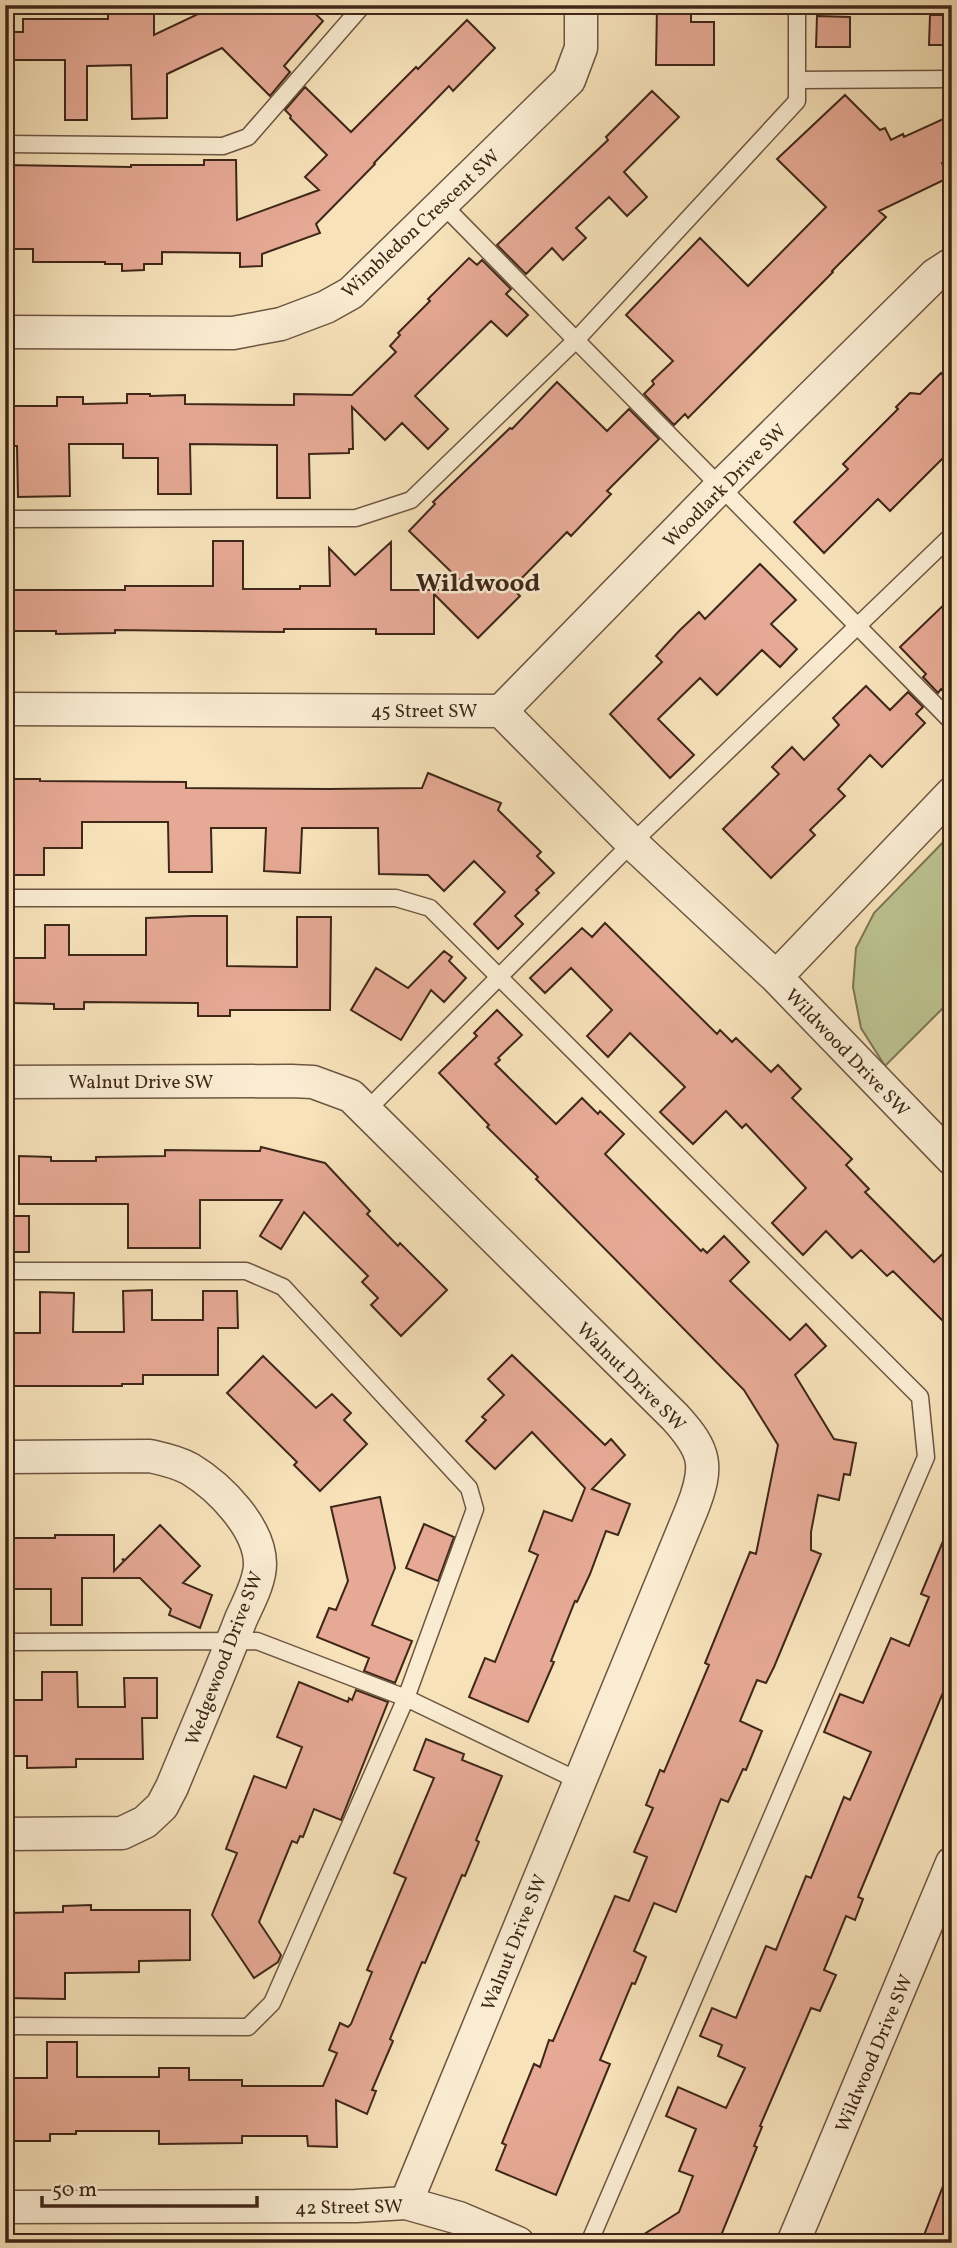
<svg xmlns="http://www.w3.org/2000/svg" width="957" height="2248" viewBox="0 0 957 2248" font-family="Vollkorn,serif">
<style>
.green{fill:#bcc390;stroke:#7e7554;stroke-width:2}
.building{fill:#e6a995;stroke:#3f2719;stroke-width:2}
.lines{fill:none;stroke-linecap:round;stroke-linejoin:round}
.service-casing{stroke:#6d5641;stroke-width:19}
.minor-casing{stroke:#6d5641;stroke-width:35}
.service{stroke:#faecd2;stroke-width:16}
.minor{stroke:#faecd2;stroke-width:32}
.labels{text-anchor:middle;stroke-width:5;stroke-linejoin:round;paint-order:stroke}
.street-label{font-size:19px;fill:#3f2719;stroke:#faecd2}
.district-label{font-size:26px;font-weight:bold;fill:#3f2719;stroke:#faecd2}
</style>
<rect width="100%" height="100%" fill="#f7e2ba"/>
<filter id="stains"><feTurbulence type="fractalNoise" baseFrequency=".00286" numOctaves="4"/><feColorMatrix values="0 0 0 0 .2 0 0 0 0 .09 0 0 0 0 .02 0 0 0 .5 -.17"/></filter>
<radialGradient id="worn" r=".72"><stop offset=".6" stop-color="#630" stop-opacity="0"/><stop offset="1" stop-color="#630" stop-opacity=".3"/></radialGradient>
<!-- green -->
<path class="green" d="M952,833v166l-67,67 -24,-38 -8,-41 3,-39 18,-35z"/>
<!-- building -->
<path class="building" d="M217,5h89l17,16 -39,45 6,6 -20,24 -48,-48 -55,26v44l-35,1 -1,-54 -44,1v54h-22v-60h-60v-28h18v-13h85v-8h46v24z
M657,6h34v16h23v43h-58z
M930,15h22v30h-23z
M817,16l33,1v30h-34z
M467,20l28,28 -42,43 -4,-5 -75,77 1,1 -59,60 4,9 -58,21v12l-22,1v-14l-78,-1v12h-18v6l-22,1v-7h-17v-2h-72v-13h-28v-84l126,2v-2h73v-5h32l1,60 82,-30 -14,-13 22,-22 -37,-37 1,-2 -6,-6 20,-23 46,45 65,-65 2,2z
M652,91l27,26 -55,55 23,25 -20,19 -18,-19 -33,31 10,10 -23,22 -11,-12 -26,26 -29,-29 111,-105 -2,-3z
M845,95l35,35 5,-2 6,12 12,-6 1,3 48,-22v43l-10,5 6,15 -69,33 7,6 -54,54 1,1 -145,146 -3,-4 -11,11 -30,-31 10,-10 -2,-3 21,-20 -47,-46 74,-77 48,48 78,-79 -49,-48z
M469,258l8,7 5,-5 29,29 -5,5 22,21 -21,21 -16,-15 -76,75 33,33 -20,20 -26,-26 -17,17 -33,-33 1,42h-4v4l-40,1 1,44h-33v-53l-87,-1 1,50h-33v-36h-35v-14h-54l1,52 -52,1 -1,-51h-12v-40h52v-9h26v7l44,-1v-9h23v2l35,-1v9l109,1v-11l58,1 44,-43 -6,-6 10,-11 -2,-2 32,-32 -2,-2z
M941,373l11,12v64l-62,62 -12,-12 -54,54 -30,-31 54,-53 -5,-5 55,-55 -2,-2 14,-14 10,1z
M557,382l50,49 22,-22 30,30 -52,52 4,3 -40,42 -4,-4 -55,56 8,8 -42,42 -44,-44v40h-58v-5h-92v3l-169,-2v3l-59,1v-3h-51v-41h120v-4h88v-45h30v48h57v-3h30l-1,-38 26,27 36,-33v48h79l-61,-59 26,-27 -2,-2 77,-74 2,1z
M760,564l36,36 -25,24 26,25 -17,18 -18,-17 -45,45 -17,-17 -42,41 36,36 -24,23 -60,-64 52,-52 -6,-6 23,-25 20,-19 6,7z
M952,597v103l-11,-11 -3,4 -15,-16 3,-3 -26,-27z
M866,686l24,24 18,-18 15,15 -7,7 9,9 -43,44 -12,-12 -32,34 7,7 -35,34 5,5 -44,43 -48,-49 56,-55 -7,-7 20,-20 12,13 35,-35 -6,-7z
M428,773l73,30 -3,7 43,42 -4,4 17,17 -18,17 3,3 -24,23 8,8 -25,25 -24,-25 31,-32 -31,-31 -30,30 -16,-16 -49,-1 -1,-46h-76l-2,45 -36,-2 2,-43h-55l1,44h-43l-1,-50h-86v26h-38v27h-39v-96h35v2l146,1v6l143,1 93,-1z
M192,916h35v50l70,1v-50h34l-1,93h-100v6h-32v-13l-114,-1v7h-30v-5l-41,-1v-5h-8v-40h40v-33h24v30h77v-37z
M605,923l112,111 3,-4 12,12 4,-4 35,34 7,-7 23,24 -9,9 60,61 -6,6 23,24 -4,3 69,70 18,-17v85l-59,-59 -6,5 -26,-26 -9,8 -26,-27 -23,24 -31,-32 34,-35 -60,-64 -4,4 -16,-17 -33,33 -33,-32 25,-25 -55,-54 -22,24 -21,-21 25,-26 -41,-42 -26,25 -15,-15 52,-50 10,9z
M444,951l8,6 -3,4 17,17 -22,24 -13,-12 -30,50 -50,-30 25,-42 32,20z
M497,1010l25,25 -24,23 2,2 -5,4 61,60 26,-26 16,16 2,-3 24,23 -19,20 96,97 2,-2 4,4 17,-17 25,26 -19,19 60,59 16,-16 20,22 -31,29 39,64 22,4 -6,32 -6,-1 -5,26 -21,-5 -7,37v18l10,4 -47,113 -8,16 -9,-3 -17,41 22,10 -16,39 -3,-1 -15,33 -7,-3 -45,113 -22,-9 -20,48 12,6 -11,27 -3,-1 -32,77 10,4 -54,131 -60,-25 10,-25 -4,-2 32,-79 6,3 9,-27 4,1 62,-145 14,5 18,-44 -13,-5 19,-44 -7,-3 14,-35 4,2 45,-107 -4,-2 45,-111 6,2 22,-109 -34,-55 -208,-211 2,-2 -51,-50 2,-2 -50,-52 38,-37 -3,-3z
M261,1147l64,16 45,48 -3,3 31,32 2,-3 47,47 -46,46 -30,-31 7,-7 -16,-16 6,-6 -64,-64 -23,37 -21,-13 22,-36h-82v48h-72v-44h-109v-48l32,1v4h45v-4l69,-1v-6l95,1z
M6,1216h23v36h-23z
M152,1290v30h51v-29h34l1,37h-20v47h-75v9h-21v2h-117v-53h35v-41l34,1 -1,39h51l-1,-41z
M512,1355l93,90 6,-6 14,16 -33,34 38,15 -12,31 -12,-4 -16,43 -13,28 -2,-1 -24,60 3,1 -26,60 -59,-25 16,-39 10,4 43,-107 -9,-4 15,-40 28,10 13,-33 -53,-56 -37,37 -29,-28 20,-21 -4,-3 22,-22 -16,-16z
M263,1356l53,52 16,-14 19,19 -7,7 23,24 -47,47 -26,-26 3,-3 -70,-69z
M380,1497l15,71 -23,57 40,16 -17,42 -31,-12 5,-13 -52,-21 12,-29 7,2 12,-29 -17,-74z
M951,1522l1,149 -94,226 5,2 -8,21 -9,-4 -22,54 12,5 -16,36 -9,-3 -51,118 2,1 -8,19 3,1 -39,96h-88l49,-31 14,-36 -14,-5 17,-42 -30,-13 12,-29 48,21 19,-40 -27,-12 4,-11 -22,-9 12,-28 24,10 30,-72 10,4 30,-74 5,2 33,-81 6,3 21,-48 -47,-20 16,-38 23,9 28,-65 18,8 20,-49 -8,-3z
M424,1524l30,13 -16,44 -32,-13z
M160,1525l40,41 -17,17 29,12 -12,33 -31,-13 2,-6 -31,-31h-58v47h-31v-36h-46v-51h50v-3h59v36l10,-10 -2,-2 3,1z
M42,1672h35l1,35h47l-1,-29h33v40h-15l1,41h-67v8l-49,1v-12h-22v-56h37z
M299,1682l49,20 1,-4 3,2 4,-10 32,12 -47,118 -27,-11 -11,28 -3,-1 -3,7 -5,-2 -33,81 22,33 -3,7 -24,16 -42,-63 25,-62 -11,-4 28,-73 32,12 16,-41 -25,-10z
M426,1739l38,15 -2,6 40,16 -26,64 3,2 -14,34 -3,-1 -37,88 -3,-1 -32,77 3,2 -21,49 4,1 -9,23 -31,-14 1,47 -29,-1 -1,-10h-65v7l-83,1v-13h-83v3h-26v7h-45v-63h42v-36h30v35h82v-9h30v12h53v6h81l14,-33 -8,-3 11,-27 8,4 3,-3 21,-52 -5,-2 39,-92 -12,-5 40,-95 -20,-8z
M91,1905v5h99v50l-51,1v11l-74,1v26l-58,-1 -2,-85 58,-1v-6z
M950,2168l2,75h-31z"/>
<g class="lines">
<defs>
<path id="service" d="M797,80l155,-1
M5,144l218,2 25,-9 115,-132
M442,204l510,518
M5,519l351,-1 55,-18 166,-161 220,-238v-96
M5,898h391l34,10 490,489 6,60 -337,786
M366,1111l266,-268 320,-308
M5,1271h241l37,16 186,201 6,21 -69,189 -134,305 -24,24 -243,-1
M5,1642l252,-1 149,57 173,83"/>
<path id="minor" d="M5,332l228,1 48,-9 45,-17 25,-14 218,-213 12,-32v-43
M5,709l496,2 131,132 144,134
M501,711l219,-224 215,-212 17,-11
M952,793l-176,184 176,182
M5,1082l286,-1 22,1 38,14 324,321c31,34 34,49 17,92l-286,694
M5,1457l145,-1c13,3 28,6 40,13 30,18 70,59 70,95 0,18 -12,39 -19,55 -22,57 -46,112 -69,168l-10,19 -17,16 -23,11 -117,1
M5,2207l351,-1 50,-3 53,15 59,25
M793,2243l159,-380"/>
</defs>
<!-- service casing -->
<use href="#service" class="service-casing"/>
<!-- minor casing -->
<use href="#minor" class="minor-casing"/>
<!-- service -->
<use href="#service" class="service"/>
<!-- minor -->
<use href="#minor" class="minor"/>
</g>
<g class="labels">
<!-- street labels -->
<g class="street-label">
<text transform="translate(420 223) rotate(-43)" y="7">Wimbledon Crescent SW</text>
<text transform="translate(724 485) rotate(-45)" y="7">Woodlark Drive SW</text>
<text x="424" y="717">45 Street SW</text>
<text transform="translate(848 1052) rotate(46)" y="7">Wildwood Drive SW</text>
<text x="141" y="1088">Walnut Drive SW</text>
<text transform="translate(632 1376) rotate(45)" y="7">Walnut Drive SW</text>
<text transform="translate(223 1658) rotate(-69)" y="7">Wedgewood Drive SW</text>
<text transform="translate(513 1942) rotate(-68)" y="7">Walnut Drive SW</text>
<text transform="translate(873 2053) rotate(-67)" y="7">Wildwood Drive SW</text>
<text transform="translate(349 2206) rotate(-1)" y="7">42 Street SW</text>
</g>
<!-- district labels -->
<g class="district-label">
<text x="478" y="591">Wildwood</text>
</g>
</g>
<!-- margin -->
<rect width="957" height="2248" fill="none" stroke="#f7e2ba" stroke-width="28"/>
<rect x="7" y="7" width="943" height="2234" fill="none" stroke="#3f2719" stroke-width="3.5"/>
<rect x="14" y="14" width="929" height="2220" fill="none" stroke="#3f2719" stroke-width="2"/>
<!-- scale -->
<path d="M42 2196v10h215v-10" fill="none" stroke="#3f2719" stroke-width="3.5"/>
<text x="52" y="2196" font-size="21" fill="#3f2719" stroke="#faecd2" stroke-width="5" paint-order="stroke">50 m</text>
<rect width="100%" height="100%" filter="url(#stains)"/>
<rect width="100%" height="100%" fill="url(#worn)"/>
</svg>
